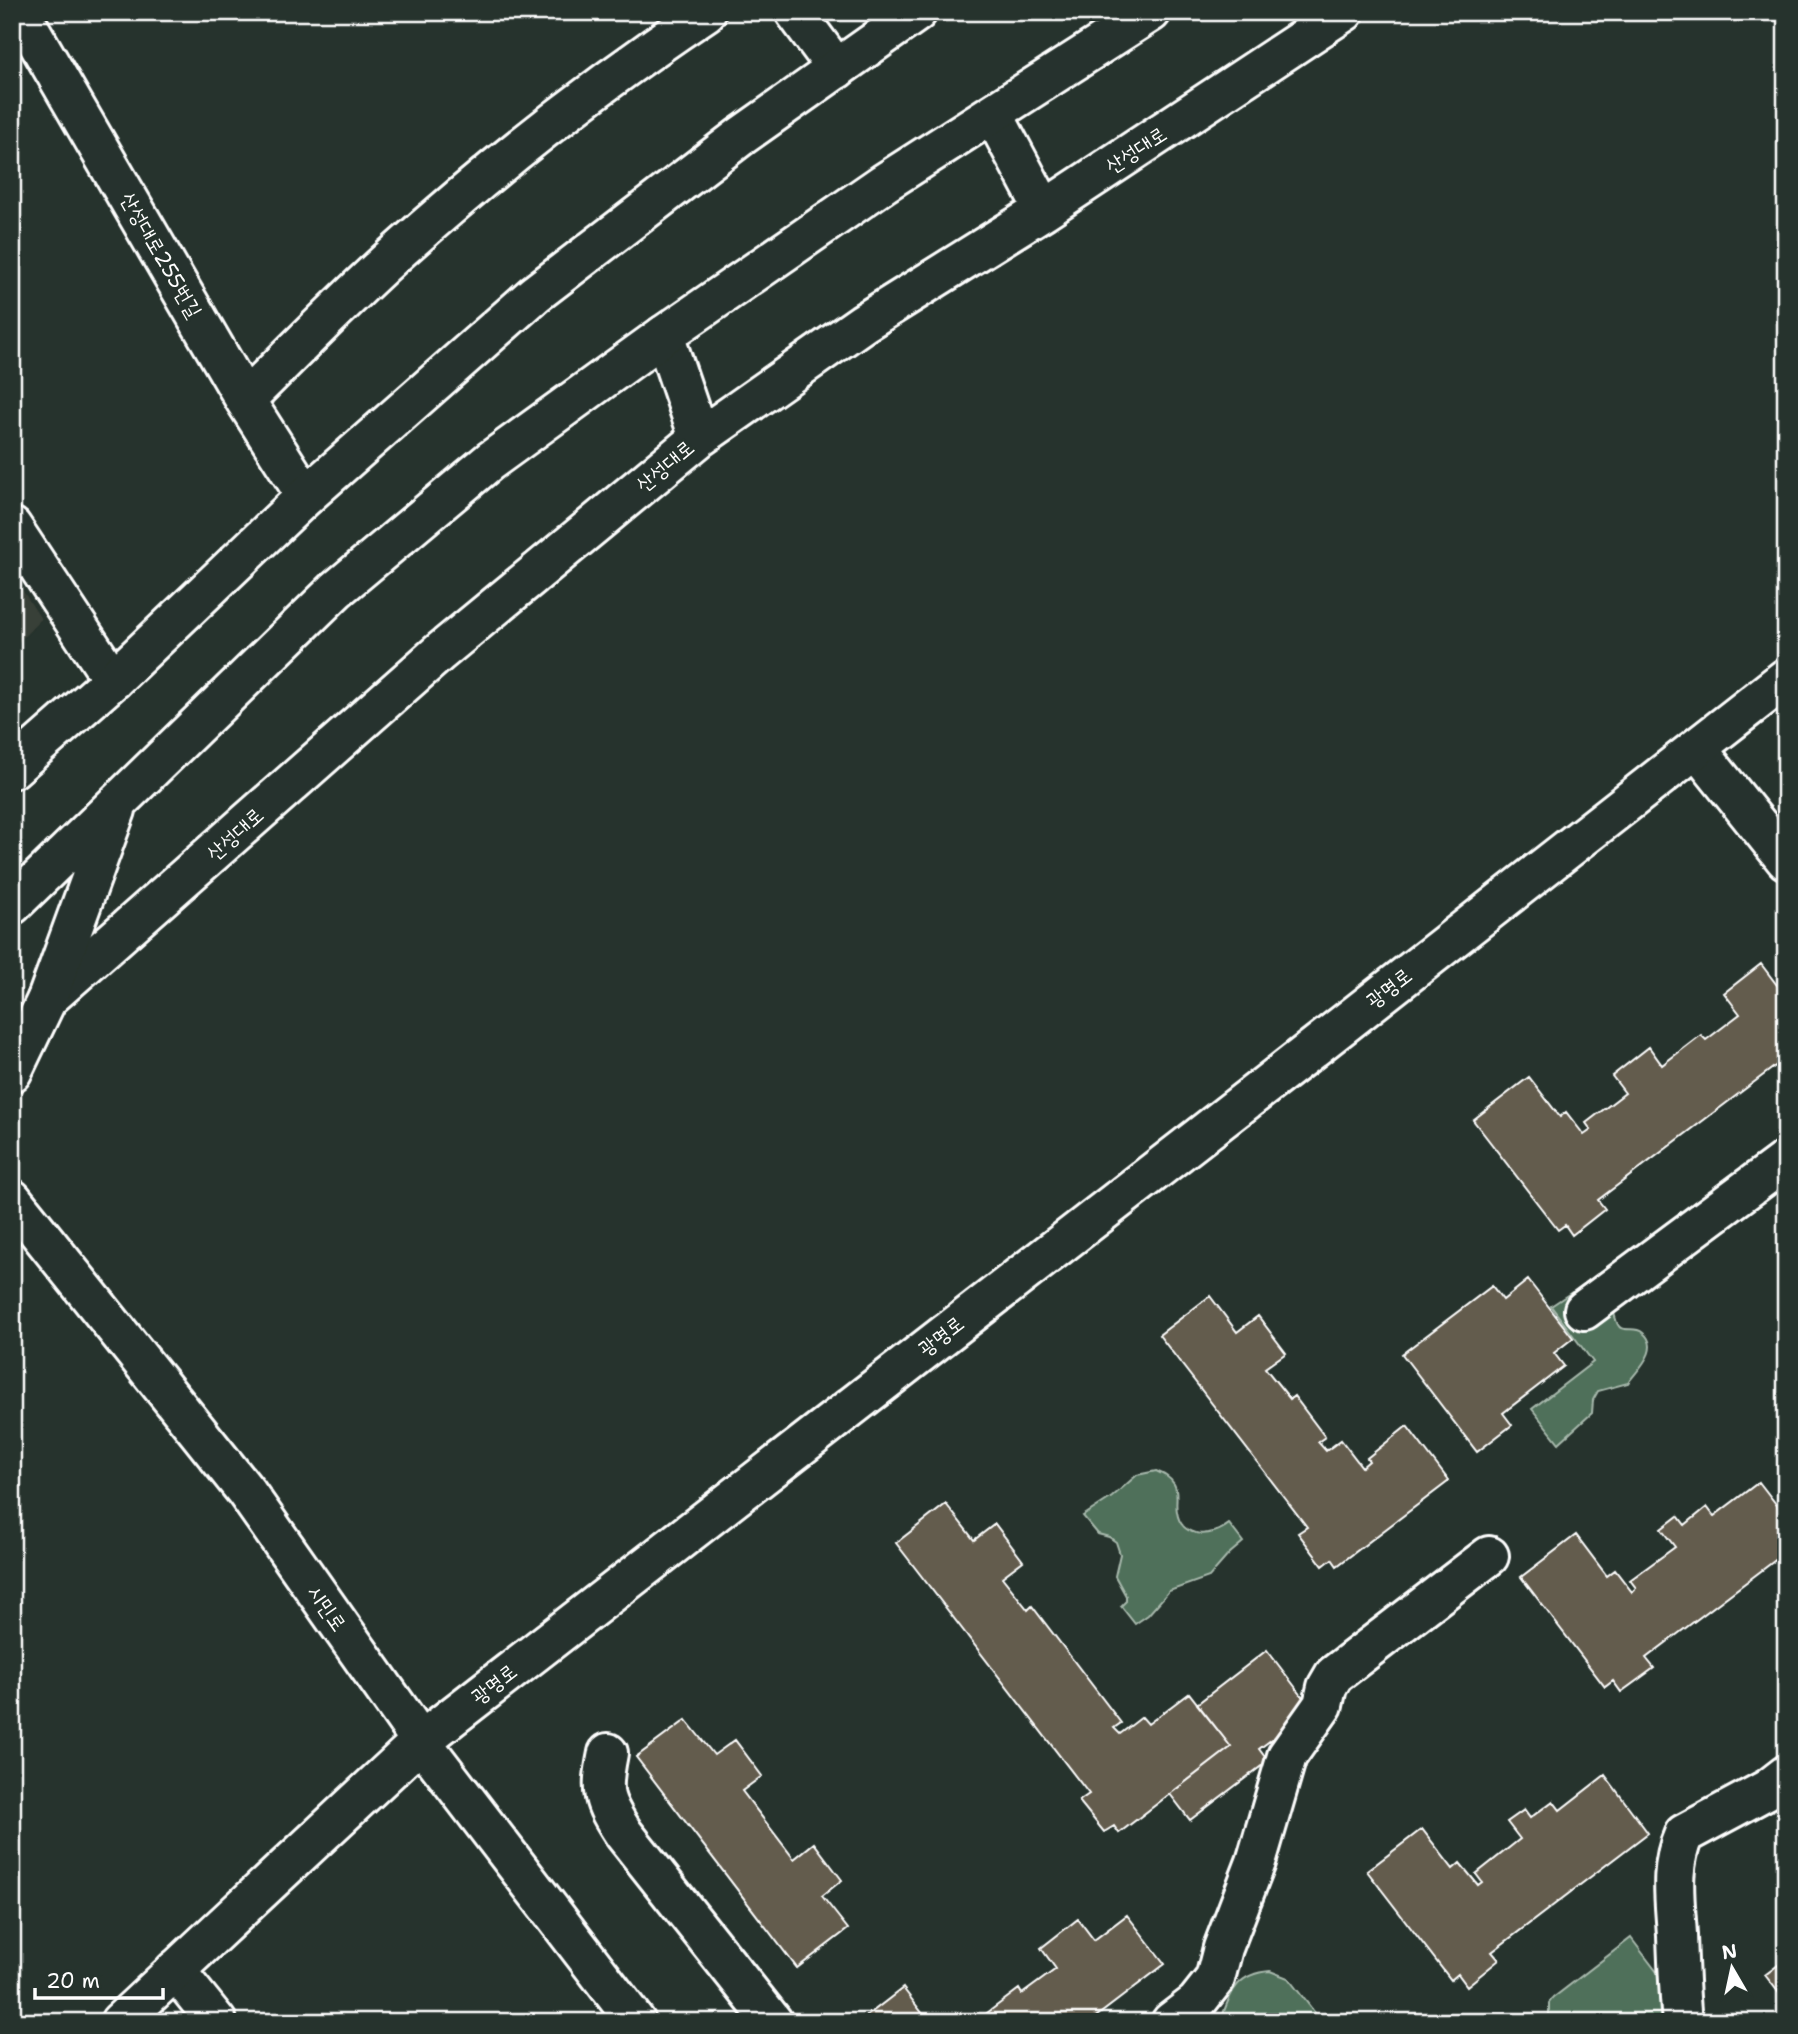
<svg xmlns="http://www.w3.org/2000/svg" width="1798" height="2034" viewBox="0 0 1798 2034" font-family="'Shantell Sans','Poor Story',sans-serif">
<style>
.built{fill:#393f37}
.green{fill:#4f705a;stroke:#a7b8ac;stroke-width:2}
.building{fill:#645c4d;stroke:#fff;stroke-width:2}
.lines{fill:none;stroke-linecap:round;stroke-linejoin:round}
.minor-casing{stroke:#fff;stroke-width:44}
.major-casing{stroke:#fff;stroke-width:44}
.minor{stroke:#26332d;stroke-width:38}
.major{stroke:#26332d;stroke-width:38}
.labels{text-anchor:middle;stroke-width:5;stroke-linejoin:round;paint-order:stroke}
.street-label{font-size:21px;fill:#fff;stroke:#26332d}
</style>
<rect width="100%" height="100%" fill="#26332d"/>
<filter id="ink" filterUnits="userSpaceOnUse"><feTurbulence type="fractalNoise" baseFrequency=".0143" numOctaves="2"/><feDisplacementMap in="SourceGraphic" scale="14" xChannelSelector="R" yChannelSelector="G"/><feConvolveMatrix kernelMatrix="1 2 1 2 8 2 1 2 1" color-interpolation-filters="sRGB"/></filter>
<g filter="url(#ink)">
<!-- built -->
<path class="built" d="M12,574l29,45 -29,30z"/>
<!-- green -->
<path class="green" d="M1572,1292c12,4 32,7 40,17 4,5 3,16 9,19 7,3 15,-1 21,4 21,16 -5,38 -14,51l-30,8 -5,9 -1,13 -33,30 -27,-34 61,-47 -42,-56z
M1156,1471c7,3 14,6 18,13 5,9 1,18 3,28 4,27 35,26 52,12l14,18 -14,12 -20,23 -40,14 -21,24 -13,9 -14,-18 5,-5v-5l-11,-20 5,-22 -4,-12 -7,-5 -11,-3 -15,-18 29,-19 25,-22z
M1631,1938l64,84h-146v-19l4,-5z
M1270,1971l18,7 34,44h-102c11,-29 15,-48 50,-51z"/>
<!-- building -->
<path class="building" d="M1761,964l16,21 9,-7v80l-188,142 7,9 -33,26 -7,-10 -7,5 -85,-110 56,-43 31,40 6,-5 18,23 7,-5 -5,-7 39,-30 -13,-17 37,-29 13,18 39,-30 5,5 34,-26 -16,-21z
M1528,1280l45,58 -19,15 10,13 -61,47 9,12 -35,27 -75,-98 90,-68 11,14z
M1210,1296l27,36 21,-16 28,37 -21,15 25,31 4,-3 31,41 -7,5 8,9 15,-11 21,27 7,-6 -2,-3 40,-32 42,55 -112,85 -5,-7 -9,7 -25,-33 9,-6 -148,-192z
M1759,1482l27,35v35l-140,106 8,10 -33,24 -8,-11 -8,6 -84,-110 55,-42 31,41 8,-6 17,22 4,-4 -6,-8 45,-33 -14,-18 17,-13 7,9 22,-18 7,9z
M946,1504l28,36 21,-16 28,37 -21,16 26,33 4,-4 89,117 -7,5 6,6 22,-17 6,7 41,-31 42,54 -112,86 -5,-7 -10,6 -25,-31 10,-7 -193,-251z
M1267,1650l45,59 -53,40 9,12 -78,59 -20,-26 61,-47 -34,-43z
M686,1720l28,35 21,-15 27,36 -20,15 52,68 20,-16 28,37 -20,16 26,33 -51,39 -161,-211z
M1605,1775l43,58 -156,119 7,8 -32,26 -9,-12 -7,6 -84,-109 55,-42 31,40 7,-6 18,22 4,-3 -6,-8 44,-35 -13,-17 17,-12 6,8 23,-17 7,9z
M1127,1915l38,49 -76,58h-107l-3,-3 40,-30 3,5 34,-25 -15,-21 37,-29 16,21z
M1786,1959v43l-21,-27z
M903,1988l26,34h-70z"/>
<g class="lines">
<defs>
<path id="minor" d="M20,12l225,388 61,96
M795,12l42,57
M993,114l51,96
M664,335l35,103
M245,400c49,-48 97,-98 148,-144 98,-88 203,-171 313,-244
M12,527l101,153
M1697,749l89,111
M47,999l393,-347 259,-214 164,-115 181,-113 300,-198
M1584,1310l202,-150
M608,1753c-8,40 -6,47 16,81l149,188
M175,1970l42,52
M1171,2022l25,-19 19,-24 8,-31 33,-86 31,-106 36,-51 4,-18 7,-12 155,-119
M1682,2022c-3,-29 -4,-58 -5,-87 -2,-35 -8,-67 7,-101l84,-45 18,-14"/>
<path id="major" d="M12,769l101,-89 193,-184 229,-202 205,-157 177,-125
M12,905l324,-315 154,-129 174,-126 220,-152 267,-171
M12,1072l35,-73 69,-189
M12,1199l235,294 174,248 215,281
M120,2022l301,-281 881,-684 484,-379"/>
</defs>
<!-- minor casing -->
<use href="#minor" class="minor-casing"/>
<!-- major casing -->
<use href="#major" class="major-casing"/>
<!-- minor -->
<use href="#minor" class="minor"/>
<!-- major -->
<use href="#major" class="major"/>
</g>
</g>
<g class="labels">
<!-- street labels -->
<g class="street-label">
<text transform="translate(1136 150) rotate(-33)" y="7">산성대로</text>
<text transform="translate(161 255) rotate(60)" y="7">산성대로255번길</text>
<text transform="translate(665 466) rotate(-40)" y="7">산성대로</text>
<text transform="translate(235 834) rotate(-42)" y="7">산성대로</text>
<text transform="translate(1389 988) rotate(-38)" y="7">광명로</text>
<text transform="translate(941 1336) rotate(-38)" y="7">광명로</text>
<text transform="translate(327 1608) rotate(55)" y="7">시민로</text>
<text transform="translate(494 1684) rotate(-38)" y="7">광명로</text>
</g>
</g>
<!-- margin -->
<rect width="1798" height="2034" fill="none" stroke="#26332d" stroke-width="42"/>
<rect x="21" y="21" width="1756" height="1992" fill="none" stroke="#fff" stroke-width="2.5" filter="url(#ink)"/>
<!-- north arrow -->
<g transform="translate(1732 1968) rotate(351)" stroke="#26332d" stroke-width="5" paint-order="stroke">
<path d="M0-5L12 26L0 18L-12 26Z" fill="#ffffff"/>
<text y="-10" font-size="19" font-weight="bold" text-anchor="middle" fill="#ffffff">N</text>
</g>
<!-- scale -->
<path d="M35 1988v10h128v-10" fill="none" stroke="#ffffff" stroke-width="3.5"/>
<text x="46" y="1988" font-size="21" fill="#ffffff" stroke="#26332d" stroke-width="5" paint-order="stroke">20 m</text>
</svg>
